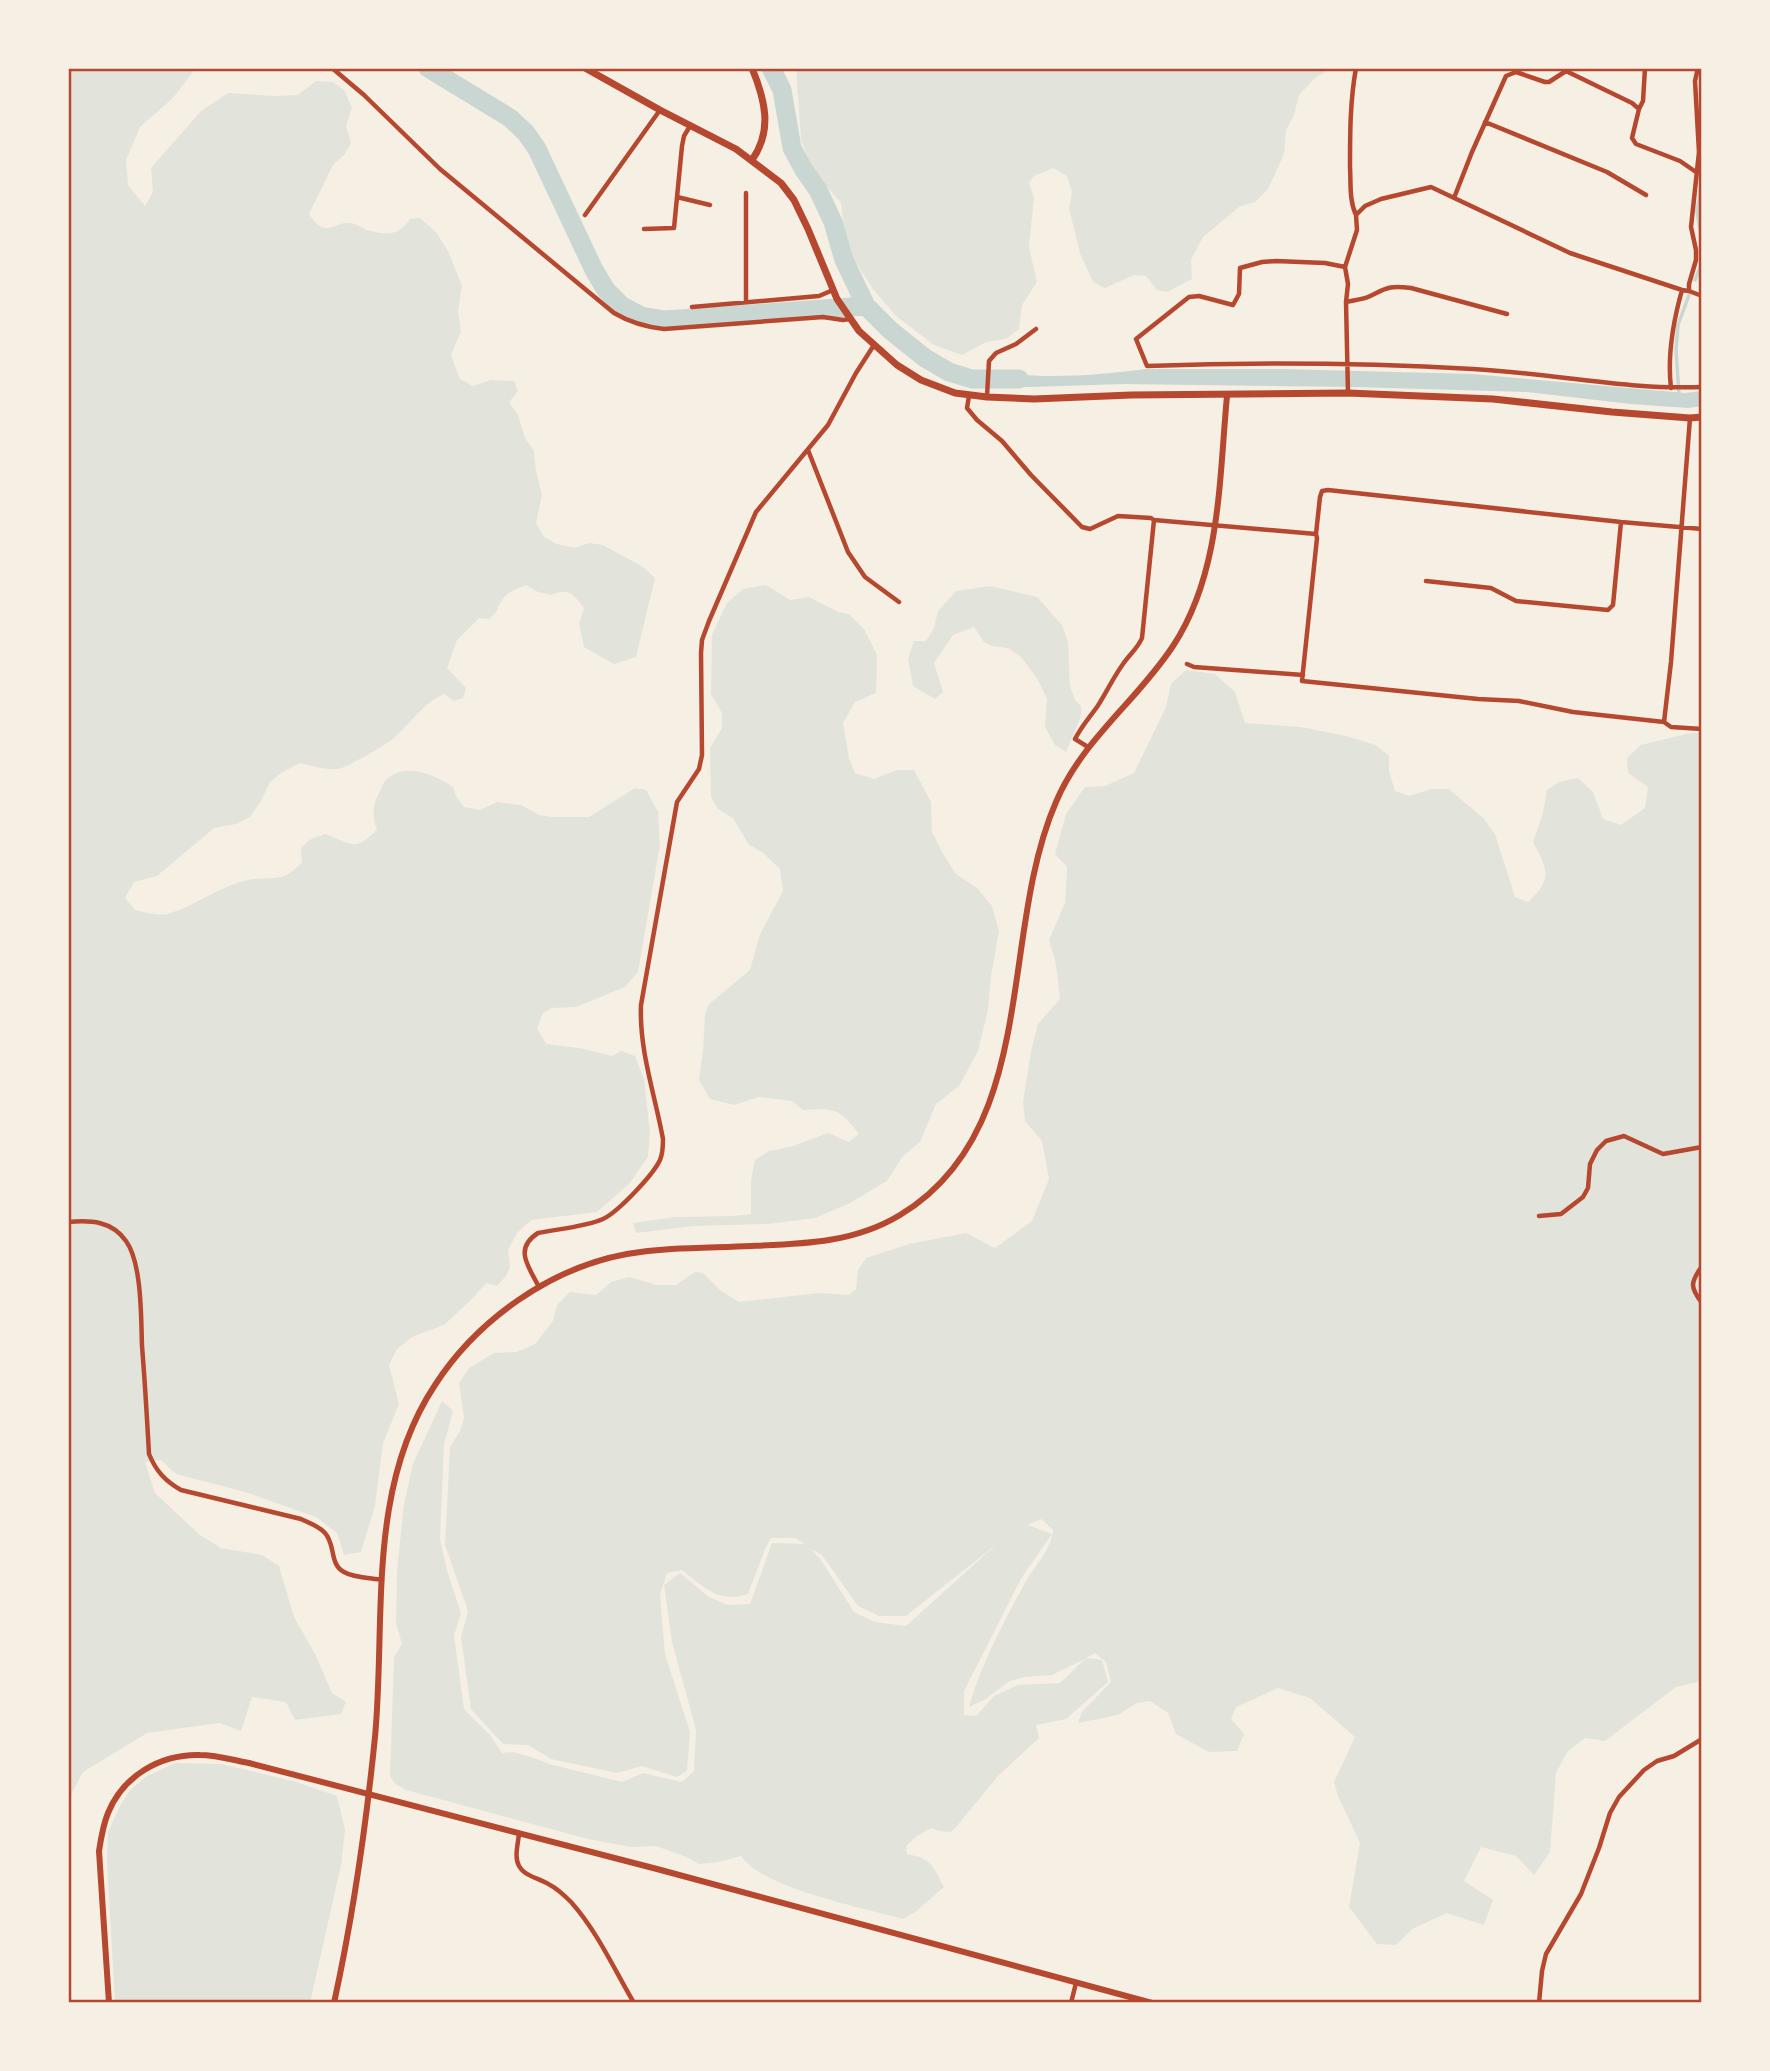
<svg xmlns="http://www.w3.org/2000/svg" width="1770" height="2071" viewBox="0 0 1770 2071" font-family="Karla,sans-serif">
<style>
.green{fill:#e2e4dc;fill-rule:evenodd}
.water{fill:#c9d6d2}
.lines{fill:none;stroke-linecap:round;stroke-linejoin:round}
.stream{stroke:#c9d6d2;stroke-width:3.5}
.river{stroke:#c9d6d2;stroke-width:19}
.minor{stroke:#b5482f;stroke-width:4.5}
.tertiary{stroke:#b5482f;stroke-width:6}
.secondary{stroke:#b5482f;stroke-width:7}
.primary{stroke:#b5482f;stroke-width:7}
.neatline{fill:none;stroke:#b5482f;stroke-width:2.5}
</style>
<rect width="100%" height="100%" fill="#f6efe4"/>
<!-- green -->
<path class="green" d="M68,68h128l-23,30 -33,29 -14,33 2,25 17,21 8,-14 -2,-24 50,-57 27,-18 48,3 22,-1 18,-14 17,1 11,8 8,18 -6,18 5,17 -6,11 -12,11 -24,49c18,27 24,7 42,9 6,1 11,5 16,7 19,5 31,7 43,-11l10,-1 16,14 12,19 14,35 -4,25 3,20 -10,24 9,24 13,7 18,-6 23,1 4,10 -9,11 9,13 7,23 9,13 2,20 6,24 -6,28 8,14 13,7 18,4 14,-5 14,2 40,22 12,11 -19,79 -22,7 -30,-17 -5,-23 5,-16c-11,-14 -15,-21 -33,-13l-13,-3 -12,-7c-8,3 -19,7 -24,15 -7,10 -1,9 -13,19l-10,-1 -22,22 -10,28 19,20 -3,10 -9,3 -10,-7c-23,11 -31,27 -49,43 -7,7 -49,31 -57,32 -13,1 -26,-3 -38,-6l-19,10 -11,9 -9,19 -11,16 -14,7 -22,4 -57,48 -23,6 -9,16 10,12c10,2 23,6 32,4 29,-8 52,-28 81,-34 26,-5 33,5 54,-18l-1,-14 8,-8 16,-6c26,9 29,19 52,-4 -5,-13 -5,-24 2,-37 2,-4 4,-11 8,-14 19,-17 48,-4 66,8l3,9 8,11 16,3 17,-8 24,3 18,10 12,2h38l46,-29 11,2 12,22 2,33 -22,127 -13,15 -49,20 -24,1 -9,5 -6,15 9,16 33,4 33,8 9,-5 14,5 9,23 6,54 -2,24 -19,27 -32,28 -66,8 -14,13 -9,17 2,17 -4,9 -9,10 -11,-3 -14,16 -28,26 -32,12 -15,12 -8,16 10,39 -16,39 -8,63 -14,46 -17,3 -7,-22 -21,-16 -71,-25 -69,-18 -15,-14 -16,2 10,31 45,42 21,13 41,7 17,11 15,51 21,37 17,39 14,9 -5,12 -46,6 -9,-18 -34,-5 -11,34 -22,-8 -72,10 -64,39 -15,29z
M796,68h536l-17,10 -16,17 -5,20 -8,15 -2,24 -16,35 -13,13 -16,5 -36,30 -12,23 1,19 -25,13 -10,-2 -11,-14 -12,-1 -29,13 -12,-6 -13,-29 -11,-45 3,-16 -5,-16 -14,-8 -19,8 -5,7 5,15 -5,49 8,35 -15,23 -3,24 -13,10 -20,3 -24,13 -28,-10 -38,-29 -23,-27 -27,-41 -5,-45 -27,-31 -13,-32z
M766,585l24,15 19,-3 29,15 11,2 15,15 13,26 -1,38 -21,9 -12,21 6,35 6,15 19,6 23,-9h17l17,32 1,30 10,20 14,22 21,14 15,18 7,25 -8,45 -3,34 -10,41 -19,35 -23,18 -16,38 -17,14 -16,25 -39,23 -33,14 -48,6 -73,2 -58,7 -3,-10 42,-6 59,-1 17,-2v-33l4,-21 14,-9 21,-4 38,-14 21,9 10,-8c-20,-26 -24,-26 -56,-24l-11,-9 -33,-4 -25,8 -24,-6 -11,-19 4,-30 2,-35 3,-10 42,-35 10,-36 23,-43 -3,-22 -18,-17 -13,-7 -16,-27 -15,-9 -7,-12 -1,-49 12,-20v-15l-11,-19 1,-59 15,-32 16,-14z
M990,586l47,11 25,28 6,17 2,44 5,14 6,6v10l-15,36 -11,-7 -10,-18 2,-28 -10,-21 -17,-22 -12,-8 -16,-2 -8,-4 -10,-15 -21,8 -19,28 9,29 -8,7 -22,-13 -5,-27 6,-18h12l8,-13 4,-17 18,-20z
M1186,670l29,4 20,18 10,31 56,4 45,9 30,9 13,11v15l6,20 14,5 23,-7h17l34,29 12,16 20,63 13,5c25,-24 20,-31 5,-60l10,-29 4,-23 12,-8 19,-4 15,14 10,27 18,6 24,-17 3,-21 -20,-14 -1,-15 14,-13 49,-12h12v948l-26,6 -71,54 -20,-3 -18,14 -11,21 -6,79 -16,23 -18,-19 -35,-9 -17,34 29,19 -9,25 -37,-12 -35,16 -16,16 -19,-1 -28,-37 11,-64 -22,-47 -4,-14 21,-45 -45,-39 -32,-10 -42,19 -5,12 13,15 -7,17 -28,1 -33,-18 -8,-21 -18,-12 -13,2 -19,12 -40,8 4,-11 29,-30 -5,-20 -11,-9 -9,5 16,2 6,22 -42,37 -30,6 3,13 -41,38 -42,51 -5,5 -12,-1 -8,-3 -14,8 -11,10 1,8c25,5 26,12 37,33l-30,26 -11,6c-38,-11 -140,-30 -162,-63l-22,6 -20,2 -13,-7 -30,-11 -25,1 -43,-8 -182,-49 -11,-6 -5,-8 4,-119 8,-13 -6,-21 1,-53 7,-66 9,-40 29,-63 11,10 -9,33 -4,95 7,31 14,44 -7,21 10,74 26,26 12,18 11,-1 24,7 12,5 73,18 21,-9 39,9 12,-11 2,-41 -24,-88 -8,-57 16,-12 29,24 19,8 22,-1 22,-61 33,1 -10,-6h-24l-6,11 -17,45c-28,10 -45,-7 -66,-24l-15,3 -7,22 5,59 25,78 -3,39 -10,6 -35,-11 -25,7 -66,-14 -23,-14 -25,-1 -32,-35 -10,-72 7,-26 -23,-66 5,-98 10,-16 4,-13 -5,-35 10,-15 25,-15 23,-1 18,-8 18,-23 4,-16 13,-13 26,3 15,-13 18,-5 28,8h19l19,-13 8,1 18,18 18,11 80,-9 30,2 7,-6 2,-19 8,-12 43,-14 57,-11 29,15 37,-27 17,-42 -7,-38 -17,-20 -2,-19 8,-51 7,-27 22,-25 -4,-35 -7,-24 16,-37 2,-36 -12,-13 11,-40 19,-27 20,-1 29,-13 32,-66 5,-23zM1041,1519l12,11c-2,21 -18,35 -28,53 -20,36 -45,84 -56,124l15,-7 26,-19 15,-4 27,-2 33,-16 -25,24 -42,2 -24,11 -18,20 -12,-1v-24l58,-114 30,-43 -24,-9zM998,1543l-92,83 -31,-4 -21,-10 -33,-52 -10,-11 11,6 36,51 21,10h27z
M175,1763l46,1 72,17 44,15 8,34 -4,35 -31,138h-195l-8,-141 1,-30 13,-28 9,-14 17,-14z"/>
<!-- water -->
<path class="water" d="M1146,369h136l190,5 213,19 17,-2v15l-14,2 -57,-4 -104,-12 -171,-5 -233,-3 -93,3 -38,-1 1,-14c51,7 101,4 153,-3z"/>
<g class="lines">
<!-- stream -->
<path class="stream" d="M1702,181l-5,30 5,32
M1695,280l7,-17
M1679,396l-3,-47 2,-24 11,-30"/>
<!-- river -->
<path class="river" d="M428,68l82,50 16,15 11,16 57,121 12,20 16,16 19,10 24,4 201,-14
M771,68l11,22 10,58 12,22 14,20 15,32 11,38 22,46 24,24 35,28 24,14 23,7h47"/>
<!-- minor -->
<path class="minor" d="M332,68l32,27 76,74 174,144c17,10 32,14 50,16l159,-12 20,3 7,-1
M1698,68l-3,13 4,71 -8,75 5,23v10l-7,24v7l13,5
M1639,109l4,-8 2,-33
M1485,122l122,50 39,23
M746,193v109
M677,197l33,8
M1454,198l18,-46 34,-76 10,-4 29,10h4l17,-11 66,32 7,6 -7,29 4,6 44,17 16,11
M585,215l75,-105
M1356,215c-7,-15 -5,-32 -6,-48 0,-33 0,-66 6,-99
M644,229l30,-1 8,-82 2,-10 6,-10
M1345,267l-20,-4 -49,-2 -14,1 -22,6 -1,26 -6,11 -34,-9 -10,1 -53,42 11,27c108,-4 218,-3 326,3 77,4 152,21 229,18
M1346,302c7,-2 15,-2 22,-5 19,-9 20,-12 43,-9l96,26
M692,307l127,-11 14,-6
M1671,388c-4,-33 2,-66 11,-98
M1348,393l-2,-91 2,-18 -3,-17 12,-37 -1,-15 9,-9 16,-7 50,-12 139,66 112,37 7,1
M969,396l-2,12 10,12 25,21 29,34 51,52 8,2 28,-13 33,2 3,2
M987,396l2,-35 7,-8 20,-9 20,-15
M808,450l40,102 17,25 34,25
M1316,534l1,4 -15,143 176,18 41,2 54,11 91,10 7,5 31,2
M1426,581l65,7 25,13 92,9 5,-5 8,-83
M1187,664l7,3 109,8
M1664,722l7,-60 19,-244
M1088,747l-13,-8c6,-12 14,-21 22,-32 9,-14 16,-29 26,-43 6,-9 15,-16 19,-26l12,-118 162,14 4,-37 2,-6 6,-1 293,32 81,7
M1539,1216l22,-2 22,-17 5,-9 2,-24 7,-14 9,-9 18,-5 39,18 39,-7
M68,1222c23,-2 44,-1 58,19 16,22 15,77 16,105 3,36 5,72 7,108 7,17 16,27 32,36l120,29c8,4 18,7 24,14 11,12 4,31 19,39 10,6 27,6 38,8
M1702,1266c-12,17 -12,21 0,37
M539,1287c-10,-20 -26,-38 -1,-54 19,-4 47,-6 65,-14 15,-7 50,-44 57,-59 3,-7 3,-14 3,-21 -8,-44 -24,-89 -22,-134l36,-203 22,-33 3,-14 -1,-102 1,-13 7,-19 47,-109 72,-87 28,-52 18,-28
M519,1834c-1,10 -5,23 0,32 6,11 21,12 31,19 8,4 15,11 21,17 26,29 43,67 63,101
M1071,2003l5,-20
M1539,2003l3,-32 4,-17 35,-60 18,-46 11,-35 9,-16 25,-27 13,-9 17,-5 28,-17"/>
<!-- tertiary -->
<path class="tertiary" d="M109,2003l-10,-152c2,-13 4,-26 9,-38 15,-37 52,-59 92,-58 16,0 33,5 49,8l408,106 495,134
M334,2003c19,-87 32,-177 41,-266 11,-118 -9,-248 60,-352 42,-65 115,-117 192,-131 40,-7 83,-6 124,-8 52,-2 103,-3 149,-31 141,-85 98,-280 156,-413 26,-62 81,-101 117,-156 48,-73 46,-166 54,-250"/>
<!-- secondary -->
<path class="secondary" d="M752,160c21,-30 13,-60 0,-92"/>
<!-- primary -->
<path class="primary" d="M585,68l75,42 76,39 45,34 13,17 14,29 29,70 22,32 38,34 24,15 34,13 32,4 47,2 97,-4 217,-2 145,6 119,13 78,6 12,-1"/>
</g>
<!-- border -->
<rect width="1770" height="2071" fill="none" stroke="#f6efe4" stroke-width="140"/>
<rect x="70" y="70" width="1630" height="1931" class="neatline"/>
</svg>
